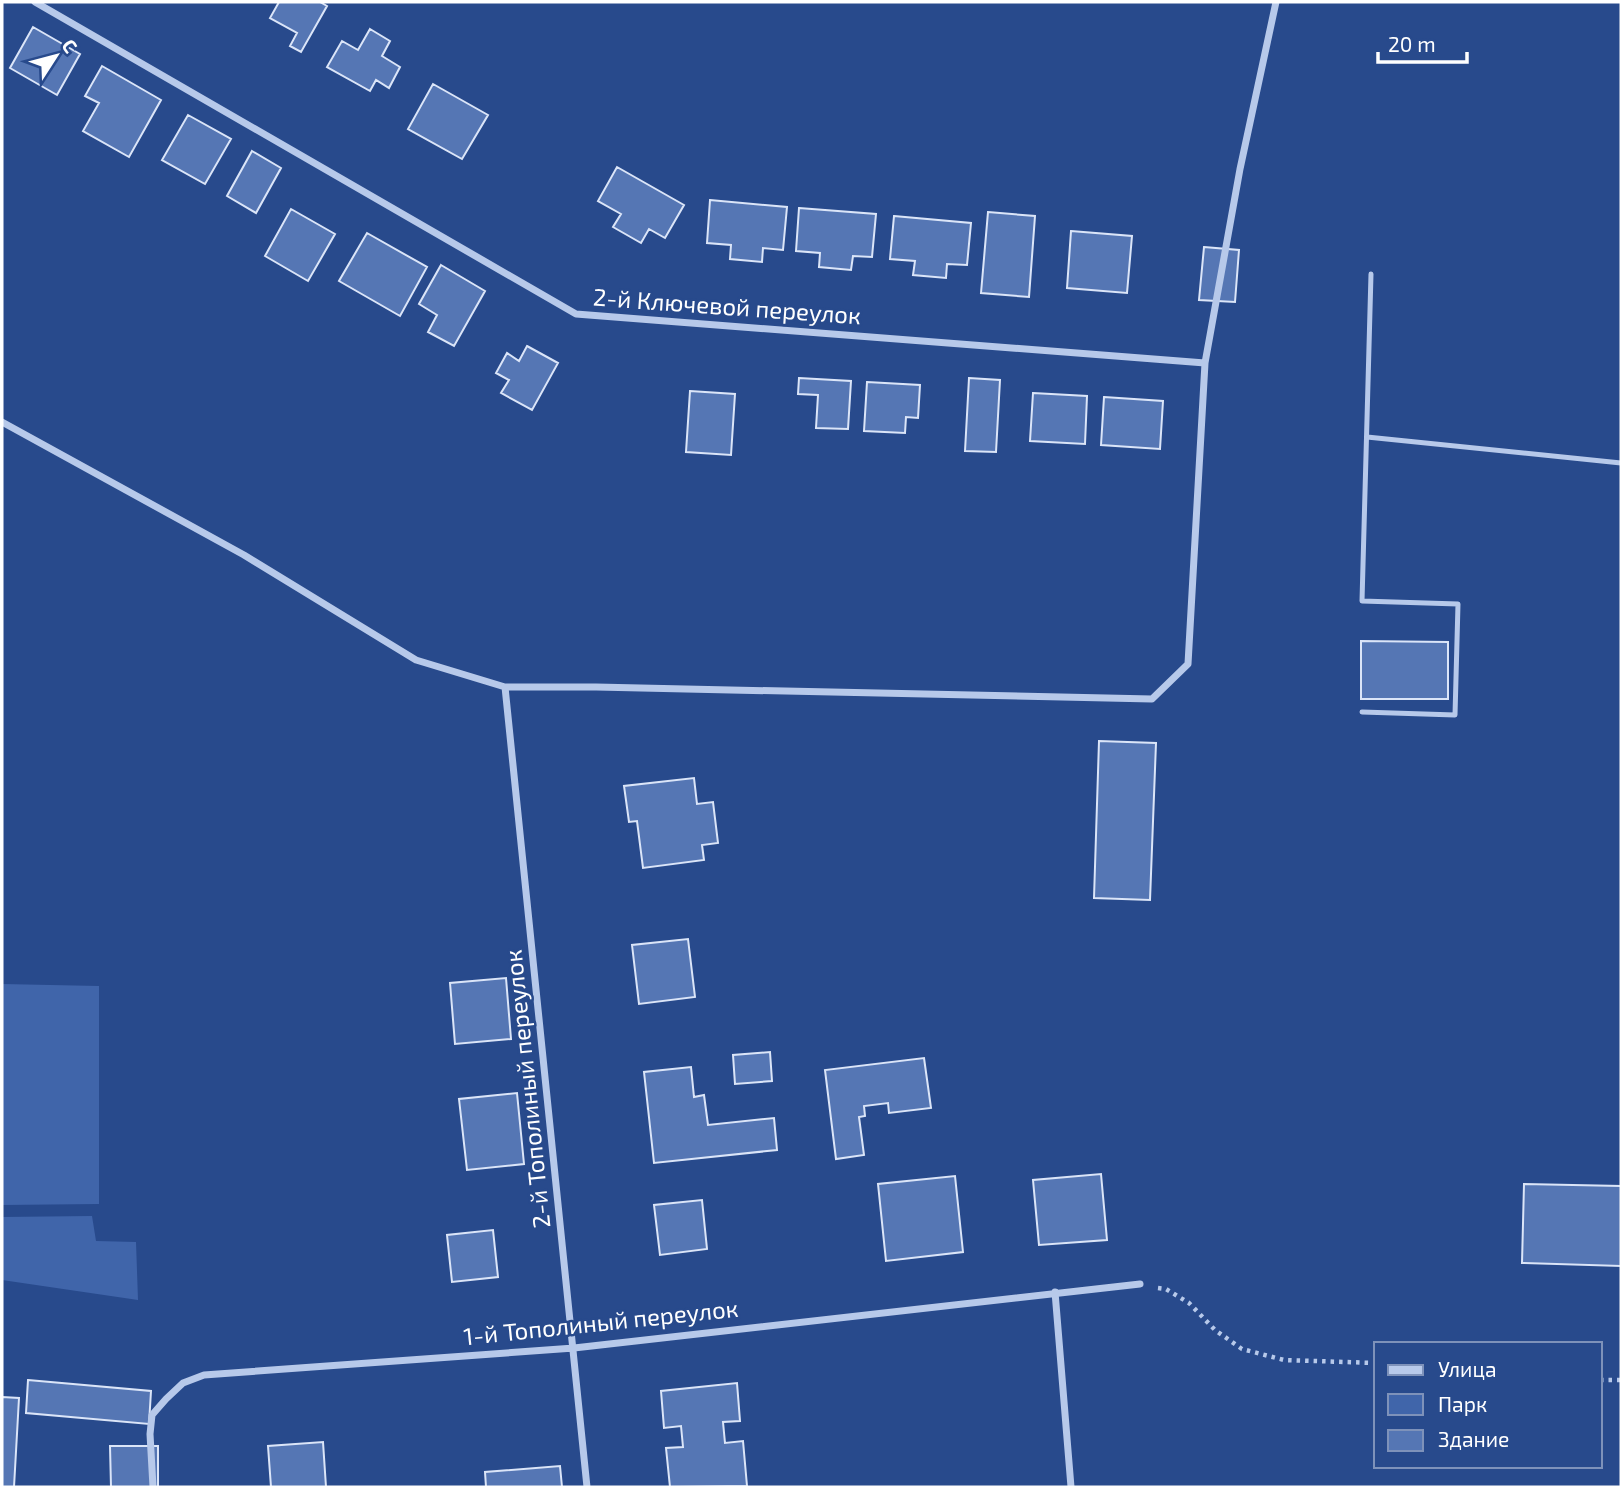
<svg xmlns="http://www.w3.org/2000/svg" width="1623" height="1489" viewBox="0 0 1623 1489" font-family="'Exo 2',sans-serif">
<style>
.green{fill:#4065aa}
.building{fill:#5576b4;stroke:#dbe5f8;stroke-width:2}
.lines{fill:none;stroke-linecap:round;stroke-linejoin:round}
.path{stroke:#b7c9ea;stroke-width:4.5;stroke-dasharray:3.5 5;stroke-linecap:butt}
.service{stroke:#b7c9ea;stroke-width:5}
.minor{stroke:#b7c9ea;stroke-width:7}
.labels{text-anchor:middle;stroke-width:5;stroke-linejoin:round;paint-order:stroke}
.street-label{font-size:24px;fill:#fff;stroke:#284a8c}
</style>
<rect width="100%" height="100%" fill="#284a8c"/>
<!-- green -->
<path class="green" d="M2,984l97,2v218l-97,1z
M92,1216l4,25 40,1 2,58 -136,-20v-63z"/>
<!-- building -->
<path class="building" d="M279,2h41l7,4 -26,46 -11,-6 7,-13 -27,-15z
M33,27l47,27 -23,41 -47,-27z
M370,29l20,12 -8,15 18,11 -11,21 -13,-8 -6,11 -43,-24 15,-26 16,9z
M102,66l59,34 -32,57 -46,-26 16,-28 -14,-7z
M433,84l55,31 -26,44 -54,-30z
M188,115l43,24 -26,45 -43,-24z
M252,151l29,17 -25,45 -29,-17z
M617,167l67,38 -19,33 -16,-9 -8,14 -28,-16 8,-13 -23,-13z
M710,200l77,7 -4,43 -20,-2 -1,14 -32,-3 1,-14 -24,-2z
M799,208l77,6 -4,43 -19,-1 -2,14 -32,-3 1,-14 -24,-2z
M291,209l44,25 -27,47 -43,-25z
M988,212l47,4 -6,81 -48,-4z
M894,216l77,7 -4,42 -20,-1 -1,14 -33,-3 2,-14 -25,-2z
M1071,231l61,5 -5,57 -60,-5z
M367,233l60,34 -27,49 -61,-35z
M1204,247l35,3 -4,52 -36,-2z
M441,265l44,26 -31,55 -26,-14 9,-17 -18,-11z
M527,346l31,17 -26,47 -31,-17 8,-13 -13,-7 11,-20 12,8z
M799,378l52,3 -3,48 -32,-1 2,-33 -20,-1z
M969,378l31,2 -4,72 -31,-1z
M867,382l53,3 -2,33 -12,-1 -1,16 -41,-2z
M690,391l45,3 -4,61 -45,-3z
M1033,393l54,3 -2,48 -55,-3z
M1104,397l59,4 -3,48 -59,-4z
M1361,641l87,1v57h-87z
M1099,741l57,2 -6,157 -56,-2z
M694,778l3,26 16,-2 5,41 -16,2 2,15 -61,8 -6,-47 -8,1 -5,-36z
M688,939l7,58 -56,7 -7,-59z
M506,978l5,61 -56,5 -5,-61z
M770,1052l2,29 -37,3 -2,-29z
M924,1058l7,50 -42,5 -1,-10 -24,3 1,10 -6,1 5,38 -28,4 -11,-89z
M691,1067l3,30 10,-2 4,30 66,-7 3,32 -123,13 -10,-91z
M517,1093l7,71 -57,6 -8,-71z
M1101,1174l6,66 -68,5 -6,-65z
M955,1176l8,76 -77,9 -8,-77z
M1524,1184l97,2v80l-99,-3z
M702,1200l5,49 -47,6 -6,-50z
M493,1230l5,47 -46,5 -5,-47z
M28,1380l123,11 -2,33 -123,-11z
M737,1383l3,38 -17,1 2,21 18,-2 4,45 -77,1 -4,-39 17,-1 -2,-21 -17,2 -3,-37z
M2,1397l17,1 -5,89h-12z
M323,1442l3,45h-55l-3,-41z
M110,1446h48v41h-47z
M560,1466l2,21h-76l-1,-15z"/>
<g class="lines">
<!-- path -->
<path class="path" d="M1158,1288l8,1 23,14 26,27 27,19 42,11 92,3
M1600,1380h21"/>
<!-- service -->
<path class="service" d="M1367,437l254,26
M1362,712l93,3 3,-111 -96,-3 9,-327"/>
<!-- minor -->
<path class="minor" d="M35,2l541,312 629,49
M2,422l242,133 172,105 89,27h91l556,12 36,-35 17,-301 35,-194 36,-167
M505,687l82,800
M1055,1292l16,195
M153,1487l-3,-53 2,-19 14,-16 17,-16 21,-8 370,-27 566,-64"/>
</g>
<g class="labels">
<!-- street labels -->
<g class="street-label">
<text transform="translate(727 307) rotate(4)" y="8">2-й Ключевой переулок</text>
<text transform="translate(528 1089) rotate(-96)" y="8">2-й Тополиный переулок</text>
<text transform="translate(601 1323) rotate(-6)" y="8">1-й Тополиный переулок</text>
</g>
</g>
<!-- border -->
<rect width="1623" height="1489" fill="none" stroke="#ffffff" stroke-width="7"/>
<!-- legend -->
<rect x="1374" y="1342" width="228" height="126" fill="#284a8c" stroke="#7e92ba" stroke-width="2"/>
<rect x="1388" y="1365" width="35" height="10" fill="#b7c9ea" stroke="#7e92ba" stroke-width="2"/>
<text x="1438" y="1377" font-size="21" fill="#ffffff">Улица</text>
<rect x="1388" y="1394" width="35" height="21" fill="#4065aa" stroke="#7e92ba" stroke-width="2"/>
<text x="1438" y="1412" font-size="21" fill="#ffffff">Парк</text>
<rect x="1388" y="1430" width="35" height="21" fill="#5576b4" stroke="#7e92ba" stroke-width="2"/>
<text x="1438" y="1447" font-size="21" fill="#ffffff">Здание</text>
<!-- north arrow -->
<g transform="translate(56 56) rotate(54)" stroke="#284a8c" stroke-width="5" paint-order="stroke">
<path d="M0-5L12 26L0 18L-12 26Z" fill="#ffffff"/>
<text y="-10" font-size="19" font-weight="bold" text-anchor="middle" fill="#ffffff">С</text>
</g>
<!-- scale -->
<path d="M1378 52v10h89v-10" fill="none" stroke="#ffffff" stroke-width="3.5"/>
<text x="1388" y="52" font-size="21" fill="#ffffff" stroke="#284a8c" stroke-width="5" paint-order="stroke">20 m</text>
</svg>
